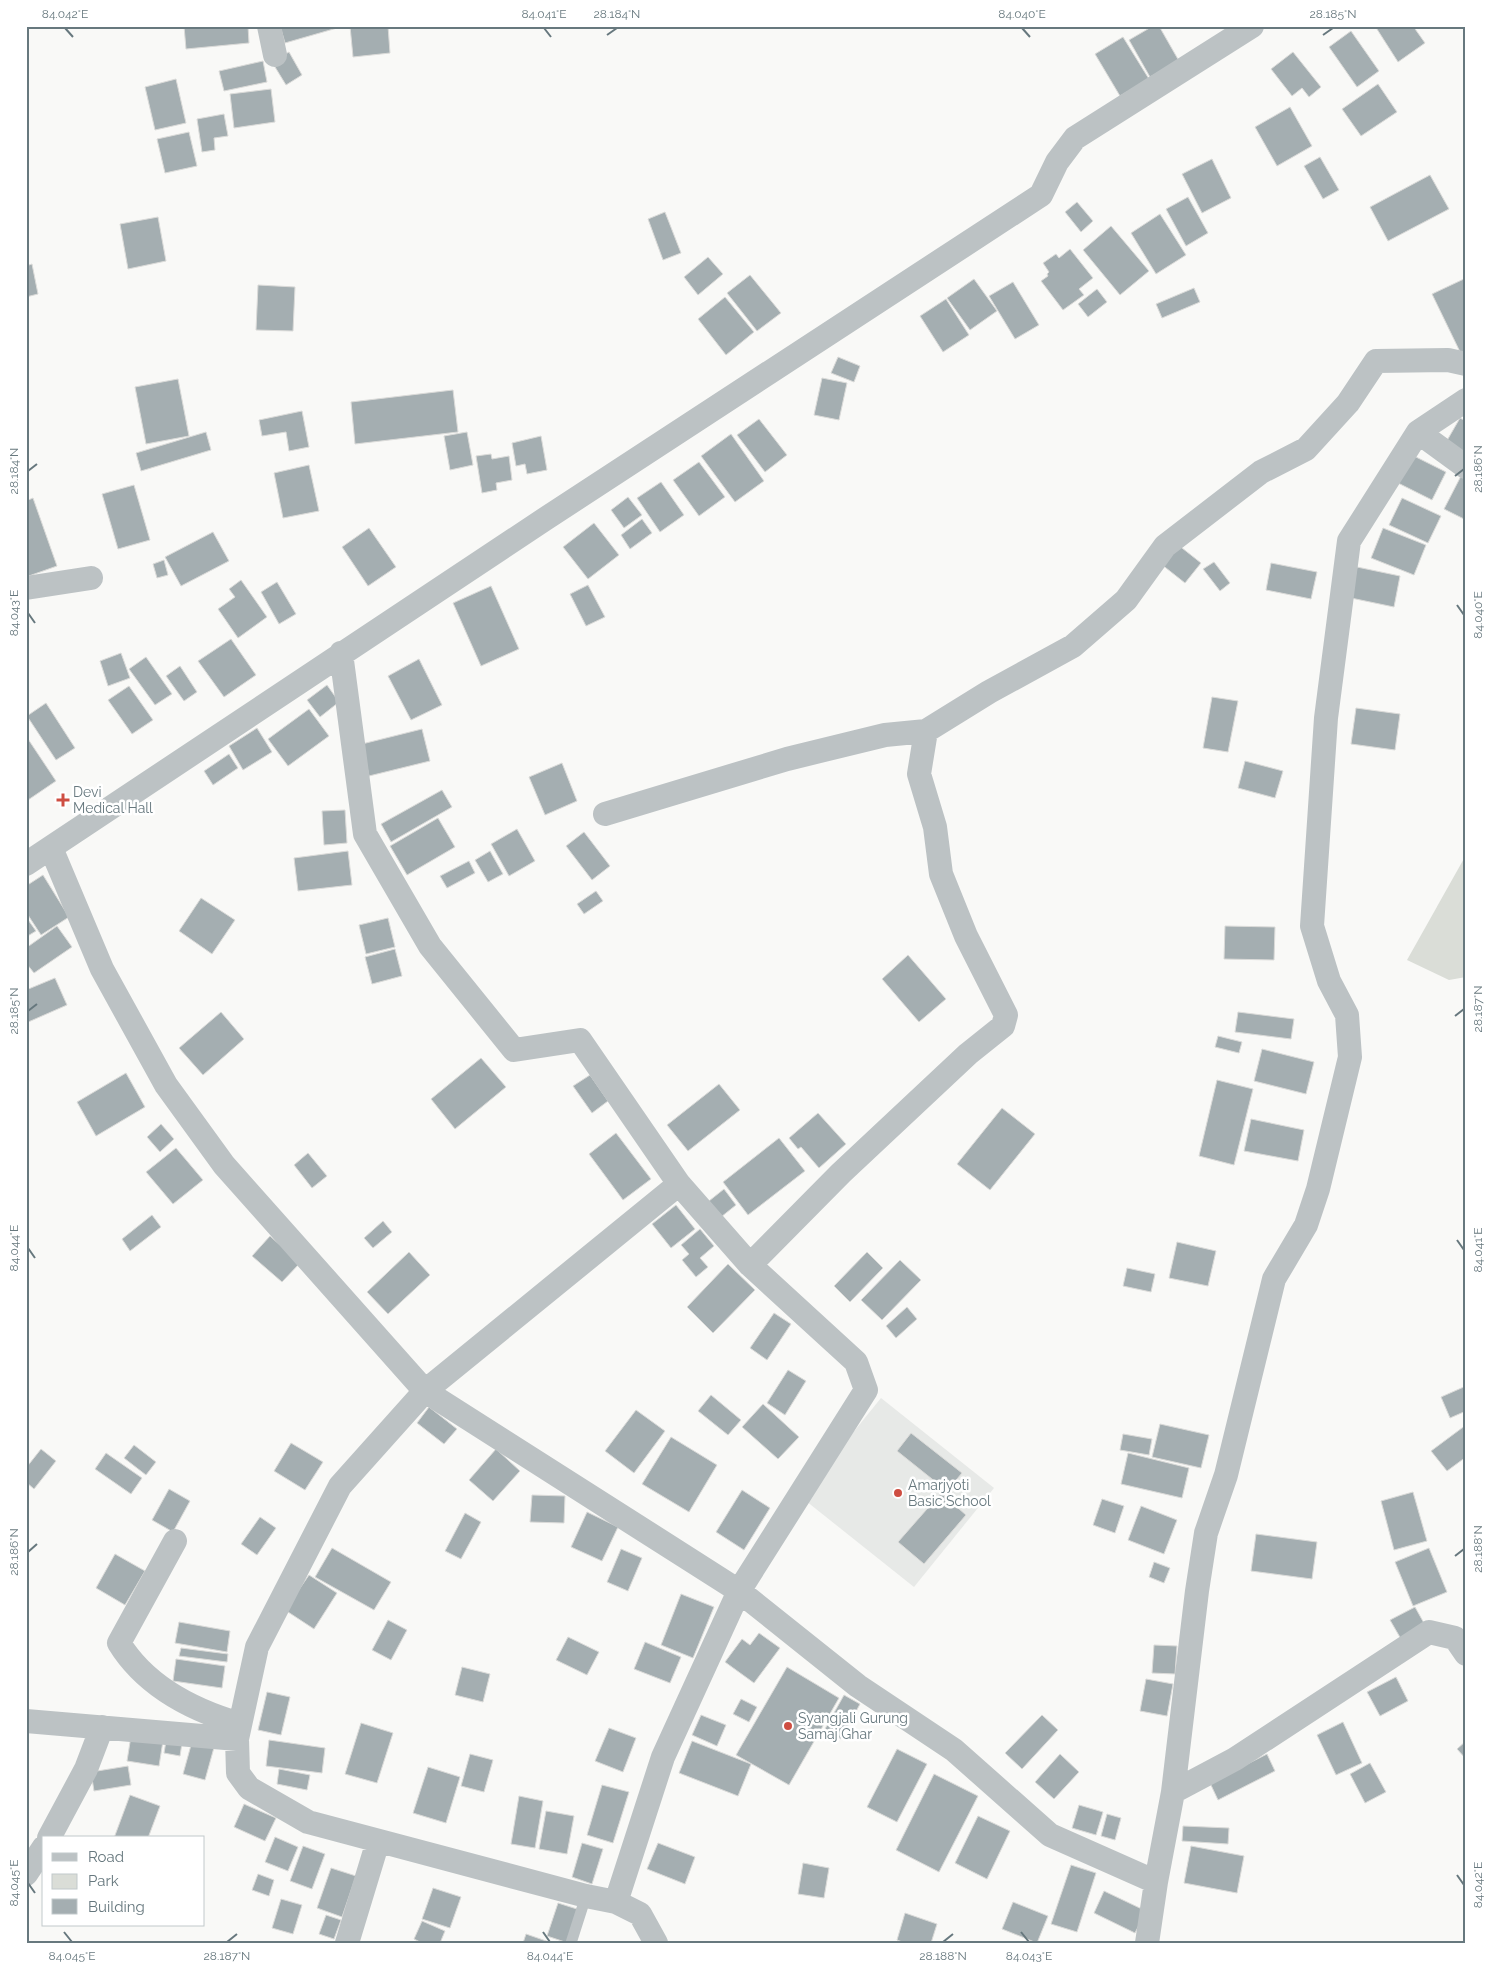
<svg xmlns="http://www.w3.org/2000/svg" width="1492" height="1969" viewBox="0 0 1492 1969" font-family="Raleway,sans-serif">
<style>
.built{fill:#e7e9e7}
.green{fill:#daddd7}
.building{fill:#a4aeb1;stroke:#dbdbd9}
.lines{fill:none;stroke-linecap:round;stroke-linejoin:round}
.service{stroke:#bcc2c4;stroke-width:11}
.minor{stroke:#bcc2c4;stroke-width:24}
.ticks{fill:none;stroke:#67787e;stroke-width:2}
.poi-dot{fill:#ce4e42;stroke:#fff;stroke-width:2}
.labels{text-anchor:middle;stroke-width:5;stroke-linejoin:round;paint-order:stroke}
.poi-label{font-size:14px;fill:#67787e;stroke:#fff;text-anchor:start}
.neatline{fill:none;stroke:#67787e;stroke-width:2}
.ticks-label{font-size:12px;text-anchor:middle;fill:#67787e}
</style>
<rect width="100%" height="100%" fill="#f9f9f7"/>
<!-- built -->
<path class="built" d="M881,1398l113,90 -80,99 -113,-90z"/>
<!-- green -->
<path class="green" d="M1466,855v122l-17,3 -42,-20z"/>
<!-- building -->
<path class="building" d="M184,26h64l1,17 -63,6z
M280,26h64l-59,17z
M350,26h38l2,27 -37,4z
M1153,26h6l20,35 -29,16 -21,-37z
M1375,26h38l12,17 -27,19z
M1351,31l28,40 -22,16 -28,-40z
M1123,37l26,42 -29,17 -25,-42z
M289,52l13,23 -16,10 -14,-23z
M1293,52l28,35 -12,10 -7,-9 -10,8 -21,-27z
M263,61l4,21 -43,9 -5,-20z
M176,79l10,44 -31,7 -10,-43z
M1378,84l19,28 -36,24 -19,-27z
M271,89l4,33 -41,6 -4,-34z
M1290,107l22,39 -35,20 -22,-39z
M224,114l4,22 -14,2 1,12 -13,2 -5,-33z
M189,132l8,34 -32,7 -8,-34z
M1320,157l19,33 -16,9 -19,-33z
M1212,159l19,39 -29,15 -20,-39z
M1430,175l19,34 -61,32 -18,-34z
M1188,197l20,36 -22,13 -20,-37z
M1077,202l16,19 -12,11 -16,-20z
M665,212l16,41 -18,7 -15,-41z
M1160,214l26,41 -30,19 -25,-41z
M158,217l8,44 -38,8 -8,-45z
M1111,226l38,45 -29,24 -37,-45z
M1070,249l23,29 -14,11 5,6 -21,15 -22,-29 7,-5 -1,-2 2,-2 -6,-9 13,-9 3,4z
M708,257l15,17 -25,21 -14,-18z
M32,264l6,30 -12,3v-31z
M750,275l31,38 -24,18 -30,-38z
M1466,278v79l-3,1 -31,-64z
M974,279l23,32 -27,19 -23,-32z
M1013,282l26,43 -24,14 -26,-43z
M258,285l37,2 -2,44 -37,-1z
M1194,288l6,14 -38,16 -6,-14z
M1097,289l10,13 -19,15 -10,-13z
M725,297l29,35 -28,23 -28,-36z
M946,299l23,36 -26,17 -23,-36z
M838,357l22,9 -6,16 -23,-9z
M822,378l25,5 -8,37 -25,-5z
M178,379l11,57 -43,8 -11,-57z
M453,390l5,42 -103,12 -4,-42z
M302,411l7,36 -20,4 -3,-19 -24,4 -3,-16z
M1460,418l6,3v34l-21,-11z
M759,419l28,36 -22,17 -28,-37z
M206,432l5,18 -70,21 -5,-18z
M467,432l6,33 -23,5 -6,-34z
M731,434l33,47 -29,21 -34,-46z
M541,436l6,34 -20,4 -2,-10 -9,2 -4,-23z
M1408,453l38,19 -14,28 -38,-19z
M491,454l1,5 17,-3 3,24 -16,3 1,7 -15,3 -6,-37z
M699,462l26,35 -26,19 -26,-36z
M309,465l10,46 -36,7 -9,-45z
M1461,476l5,2v42l-22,-11z
M661,482l23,33 -24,17 -23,-34z
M134,485l16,55 -32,9 -16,-55z
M628,497l14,18 -18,13 -13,-18z
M33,498l24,68 -31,11v-76z
M1402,498l39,18 -13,27 -39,-18z
M642,519l10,14 -22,16 -9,-14z
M594,523l25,32 -31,24 -25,-32z
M369,528l27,39 -28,19 -26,-39z
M1383,528l43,17 -12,30 -43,-17z
M213,532l16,29 -48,25 -16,-29z
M1177,544l24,19 -16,20 -24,-19z
M164,560l4,15 -11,3 -4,-14z
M1214,562l16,21 -10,8 -17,-22z
M1271,563l46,9 -6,27 -45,-9z
M1357,567l43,9 -6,31 -43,-9z
M241,580l26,37 -29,21 -20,-29 17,-12 -6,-8z
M277,582l19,32 -17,10 -18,-32z
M588,585l17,32 -19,9 -16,-32z
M491,586l28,63 -38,17 -28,-63z
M231,639l25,36 -32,22 -26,-36z
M121,653l9,25 -22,8 -8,-25z
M146,657l26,37 -17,11 -26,-36z
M419,659l23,46 -31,15 -23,-44z
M180,666l17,26 -13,9 -18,-25z
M327,685l12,17 -19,15 -13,-17z
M129,686l24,34 -21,14 -24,-34z
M1212,697l26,4 -10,51 -25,-4z
M46,703l29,45 -19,12 -29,-44z
M1356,708l44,6 -5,36 -44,-6z
M309,709l20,27 -41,30 -20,-27z
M257,728l15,24 -29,18 -14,-24z
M422,729l8,32 -61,15 -7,-32z
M26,736l30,45 -28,19 -2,-2z
M229,754l9,14 -25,17 -9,-14z
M1245,761l38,10 -8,27 -37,-10z
M562,763l15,38 -32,14 -16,-38z
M442,790l10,17 -61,35 -10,-18z
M345,810l2,33 -23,2 -2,-34z
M438,818l17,29 -48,28 -17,-29z
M517,829l18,32 -26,15 -18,-32z
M584,832l26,34 -18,14 -26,-34z
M348,851l4,34 -54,6 -4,-33z
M490,851l13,23 -15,8 -13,-22z
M469,861l6,12 -28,15 -7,-12z
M43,875l26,42 -28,18 -15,-23v-26z
M596,891l7,10 -19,13 -7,-10z
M201,898l34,22 -23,34 -33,-23z
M26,917l10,14 -10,6z
M388,918l7,29 -29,7 -7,-29z
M57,926l15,21 -38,26 -8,-10v-15z
M1225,926l50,1 -1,33 -50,-1z
M395,949l7,27 -30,8 -7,-27z
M908,955l38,44 -27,23 -37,-43z
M55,978l12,27 -41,18v-33z
M221,1012l23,27 -41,36 -24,-27z
M1238,1012l56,7 -3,20 -56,-7z
M1218,1036l24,6 -3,11 -24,-6z
M1262,1049l52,13 -8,32 -52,-13z
M481,1058l25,29 -51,42 -24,-30z
M126,1073l19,34 -49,29 -19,-34z
M590,1075l18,26 -16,12 -19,-27z
M1217,1080l36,9 -19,76 -35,-9z
M719,1084l21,26 -52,41 -21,-26z
M1002,1108l33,26 -45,56 -33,-26z
M818,1113l28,31 -27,24 -18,-21 -3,2 -9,-11z
M1251,1119l53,11 -6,31 -54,-10z
M161,1124l13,15 -14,13 -13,-15z
M616,1133l35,46 -28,21 -34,-46z
M779,1138l26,33 -57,44 -25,-33z
M176,1148l27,32 -30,24 -27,-32z
M308,1153l19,23 -15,12 -18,-23z
M724,1189l12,16 -15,12 -12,-16z
M676,1205l19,24 -24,19 -19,-24z
M152,1215l9,12 -31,24 -8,-12z
M383,1221l9,11 -19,16 -9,-10z
M700,1229l14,17 -14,12 8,9 -12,10 -14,-17 7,-6 -8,-9z
M270,1236l30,27 -18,19 -30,-26z
M1177,1242l39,9 -8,35 -39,-8z
M409,1252l21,23 -42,39 -21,-22z
M867,1252l16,16 -33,34 -16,-16z
M900,1260l21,20 -39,40 -21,-20z
M728,1264l27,26 -42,43 -26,-26z
M1127,1268l28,6 -4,18 -28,-6z
M907,1307l10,12 -21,19 -10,-12z
M774,1313l17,11 -24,36 -17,-12z
M788,1370l18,11 -21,34 -18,-12z
M1466,1386v25l-16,7 -9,-21z
M711,1395l30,25 -13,15 -30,-24z
M763,1404l36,33 -21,22 -36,-32z
M429,1407l28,22 -13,15 -27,-21z
M636,1410l29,21 -31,42 -29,-22z
M1160,1424l49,11 -8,33 -49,-11z
M1466,1425v32l-19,14 -16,-20z
M911,1433l51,40 -15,18 -50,-40z
M1123,1434l29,5 -3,16 -29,-5z
M671,1437l46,28 -28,47 -47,-28z
M291,1443l32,19 -18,28 -31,-19z
M134,1445l22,17 -10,13 -22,-17z
M41,1449l15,12 -22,28 -8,-7v-14z
M496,1449l24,22 -27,30 -24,-21z
M106,1453l36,25 -11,16 -36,-25z
M1128,1453l61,15 -7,30 -61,-14z
M169,1489l21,12 -17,31 -21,-12z
M742,1490l28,18 -26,42 -28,-18z
M1413,1492l14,49 -33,9 -13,-49z
M941,1493l25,22 -42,49 -26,-22z
M532,1495l33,1 -1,27 -34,-1z
M1102,1499l22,7 -9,27 -22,-8z
M1141,1506l36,14 -13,34 -36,-14z
M587,1512l31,15 -16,34 -31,-14z
M465,1513l16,9 -20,37 -16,-8z
M260,1517l16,11 -19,27 -16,-11z
M1256,1534l61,8 -5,37 -61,-8z
M332,1548l59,34 -17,28 -59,-33z
M1429,1548l18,44 -34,14 -18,-44z
M621,1549l21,9 -14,33 -21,-9z
M115,1554l30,17 -20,34 -29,-17z
M1154,1562l16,6 -6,15 -15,-6z
M309,1575l28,18 -23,36 -29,-19z
M681,1594l33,13 -21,51 -32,-13z
M1415,1607l10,18 -24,14 -11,-19z
M388,1620l19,10 -16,30 -19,-10z
M179,1622l51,9 -3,21 -52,-9z
M759,1633l21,15 -26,35 -29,-21 17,-23 8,6z
M568,1637l31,15 -12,23 -31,-15z
M645,1642l36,15 -11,26 -36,-14z
M1154,1645l23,1 -2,28 -23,-1z
M181,1648l47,6 -1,8 -48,-6z
M176,1659l49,7 -3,22 -49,-7z
M462,1667l28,7 -7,28 -28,-7z
M787,1667l52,31 -50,87 -53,-30z
M1396,1677l12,24 -28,15 -13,-24z
M1146,1679l27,5 -6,32 -27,-5z
M267,1692l23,5 -9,38 -23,-5z
M844,1695l16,9 -19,35 -16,-10z
M741,1699l16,8 -8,15 -16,-8z
M701,1715l25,10 -9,21 -25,-11z
M1042,1715l16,15 -36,39 -17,-16z
M1343,1722l19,41 -26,12 -19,-40z
M361,1723l32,10 -16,50 -32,-9z
M609,1728l27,10 -13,34 -28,-11z
M131,1736l32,5 -4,25 -32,-5z
M193,1738l22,6 -10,36 -22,-6z
M269,1740l56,8 -3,25 -56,-7z
M166,1741l16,2 -2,13 -16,-3z
M692,1741l59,23 -13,32 -59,-23z
M1466,1741v18l-9,-10z
M897,1749l30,15 -30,58 -30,-15z
M470,1754l23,6 -9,32 -23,-6z
M1060,1754l19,18 -25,27 -19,-17z
M1267,1754l8,17 -57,29 -8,-17z
M1370,1763l16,29 -21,11 -15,-29z
M128,1766l3,19 -37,6 -3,-19z
M428,1767l32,10 -14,46 -33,-10z
M279,1769l31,6 -3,15 -30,-6z
M934,1774l44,22 -39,76 -43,-22z
M602,1785l27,7 -16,51 -26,-8z
M130,1795l30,11 -12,32h-34z
M519,1796l24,5 -8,47 -24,-4z
M244,1804l32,14 -11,23 -31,-14z
M1079,1805l24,7 -7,23 -24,-7z
M546,1811l28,5 -7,38 -28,-5z
M1107,1814l14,4 -6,22 -14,-4z
M978,1816l32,15 -23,48 -32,-16z
M1183,1826l46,2 -1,16 -46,-3z
M275,1837l23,10 -10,24 -23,-9z
M582,1843l21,6 -11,35 -20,-7z
M658,1843l37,14 -10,27 -38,-15z
M303,1846l22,8 -13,35 -22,-8z
M1191,1846l53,10 -7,37 -53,-10z
M803,1863l26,5 -5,30 -26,-4z
M1071,1865l25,8 -19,59 -26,-8z
M331,1868l25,8 -14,41 -25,-9z
M258,1874l16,6 -5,16 -17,-6z
M433,1888l28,9 -11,31 -28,-9z
M1104,1891l42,20 -11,22 -41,-20z
M281,1899l21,6 -9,29 -21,-6z
M1013,1902l35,14 -11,27 -35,-14z
M558,1903l22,7 -12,33 -21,-7z
M905,1913l32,11 -6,19h-26l-8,-3z
M326,1915l15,5 -7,19 -15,-5z
M422,1921l23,10 -5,12h-18l-8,-4z
M526,1934l26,9h-29z"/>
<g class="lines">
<!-- service -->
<path class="service" d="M571,1943l15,-47"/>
<!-- minor -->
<path class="minor" d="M269,26l6,29
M1418,432l48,35
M26,588l65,-10
M341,653l24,181 65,112 84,104 66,-10 99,144 -254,207 -85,95 -83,161 -20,92 1,34 11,15 59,34 278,74 30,6 24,12 16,29
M605,814l182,-55 98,-24 41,-4 63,-39 84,-46 53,-46 39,-54 96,-74 45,-23 42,-46 28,-42 72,-1 18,4
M51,848l51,121 64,116 58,80 201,226 314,200 119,95 96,64 96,85 106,47 -9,61
M26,864l519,-345 496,-324 16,-33 18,-24 177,-112
M750,1265l91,-92 127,-119 35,-28 3,-11 -40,-79 -25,-62 -6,-47 -16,-53 7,-43
M175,1541l-56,102c27,44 73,67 121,81
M26,1721l211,18
M1173,1792l62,-33 194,-127 26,6 11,16
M49,1838l37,-69 16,-42
M26,1874l18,-27
M1156,1882l17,-90 24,-201 9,-58 20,-58 48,-196 32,-54 12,-36 32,-132 -3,-42 -18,-34 -17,-55 14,-208 23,-177 69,-109 48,-32
M616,1902l47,-145 76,-166 127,-201 -10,-28 -106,-97 -71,-81
M347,1943l31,-102"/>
</g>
<!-- ticks -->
<path class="ticks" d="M65,28l8,9M544,28l7,9M1022,28l8,9M607,35l10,-7M1323,35l10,-7M28,471l9,-7M1455,476l9,-7M1457,605l7,10M28,613l7,10M28,1011l9,-7M1455,1016l9,-7M1457,1240l7,10M28,1248l7,10M28,1552l9,-8M1455,1556l9,-7M1457,1875l7,10M28,1883l7,10M64,1932l8,10M543,1932l7,10M1021,1932l8,10M227,1942l10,-8M943,1942l10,-8"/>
<!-- markers -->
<g class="poi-dot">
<path d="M60.5 792.5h5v5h5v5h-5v5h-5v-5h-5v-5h5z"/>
<circle cx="898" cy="1493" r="5"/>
<circle cx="788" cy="1726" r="5"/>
</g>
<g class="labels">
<!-- poi labels -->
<g class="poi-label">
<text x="73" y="797">Devi<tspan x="73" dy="16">Medical Hall</tspan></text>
<text x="908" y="1490">Amarjyoti<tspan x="908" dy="16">Basic School</tspan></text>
<text x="798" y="1723">Syangjali Gurung<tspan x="798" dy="16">Samaj Ghar</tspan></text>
</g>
</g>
<!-- border -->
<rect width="1492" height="1969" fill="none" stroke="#ffffff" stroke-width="55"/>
<!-- legend -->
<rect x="42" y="1836" width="162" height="90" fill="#ffffff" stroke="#c2c9cb"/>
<rect x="52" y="1853" width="25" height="8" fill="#bcc2c4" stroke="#c2c9cb"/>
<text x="88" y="1862" font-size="15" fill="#67787e">Road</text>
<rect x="52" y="1874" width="25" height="15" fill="#daddd7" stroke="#c2c9cb"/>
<text x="88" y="1886" font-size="15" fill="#67787e">Park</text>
<rect x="52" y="1899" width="25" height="15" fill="#a4aeb1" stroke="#c2c9cb"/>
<text x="88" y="1912" font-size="15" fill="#67787e">Building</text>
<rect x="28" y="28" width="1436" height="1914" class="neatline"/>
<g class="ticks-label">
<text x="65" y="18">84.042°E</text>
<text x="544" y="18">84.041°E</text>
<text x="617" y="18">28.184°N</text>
<text x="1022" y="18">84.040°E</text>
<text x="1333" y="18">28.185°N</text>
<text transform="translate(1478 469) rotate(-90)" y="4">28.186°N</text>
<text transform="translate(14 471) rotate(-90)" y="4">28.184°N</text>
<text transform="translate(14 613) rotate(-90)" y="4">84.043°E</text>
<text transform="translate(1478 615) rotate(-90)" y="4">84.040°E</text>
<text transform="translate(1478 1009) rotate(-90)" y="4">28.187°N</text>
<text transform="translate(14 1011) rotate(-90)" y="4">28.185°N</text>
<text transform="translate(14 1248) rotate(-90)" y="4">84.044°E</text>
<text transform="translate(1478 1250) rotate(-90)" y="4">84.041°E</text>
<text transform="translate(1478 1549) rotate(-90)" y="4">28.188°N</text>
<text transform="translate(14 1552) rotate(-90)" y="4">28.186°N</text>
<text transform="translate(14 1883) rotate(-90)" y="4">84.045°E</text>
<text transform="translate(1478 1885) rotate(-90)" y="4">84.042°E</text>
<text x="72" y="1960">84.045°E</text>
<text x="227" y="1960">28.187°N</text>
<text x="550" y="1960">84.044°E</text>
<text x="943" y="1960">28.188°N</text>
<text x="1029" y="1960">84.043°E</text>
</g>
</svg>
